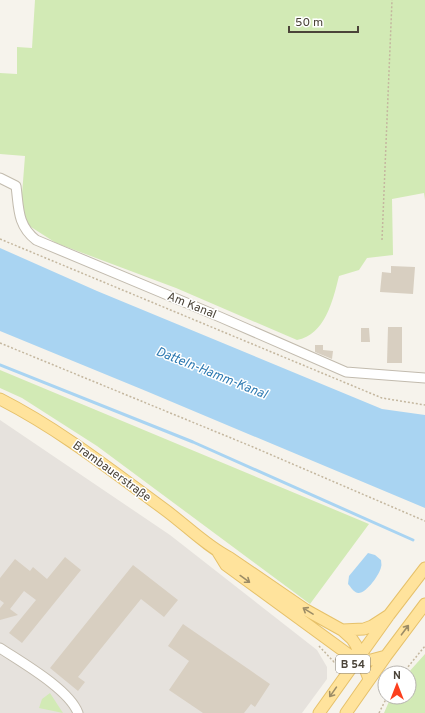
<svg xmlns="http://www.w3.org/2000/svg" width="425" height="713" viewBox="0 0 425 713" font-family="Overpass,sans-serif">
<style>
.industrial{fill:#e6e2dd}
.green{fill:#d2eab5}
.water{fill:#a9d4f2}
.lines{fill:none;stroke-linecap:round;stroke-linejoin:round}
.stream{stroke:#a9d4f2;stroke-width:3}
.building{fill:#d8cfc1}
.minor-casing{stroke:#c2bbae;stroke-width:11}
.major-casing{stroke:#e6c16a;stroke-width:13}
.path{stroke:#c4b79f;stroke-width:1.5;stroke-dasharray:2 2;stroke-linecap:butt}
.minor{stroke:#fff;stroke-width:9}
.major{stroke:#ffe39c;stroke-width:11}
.oneway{stroke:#9c8c66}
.labels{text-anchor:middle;stroke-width:3;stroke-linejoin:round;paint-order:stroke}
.shield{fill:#fff;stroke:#817c74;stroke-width:1}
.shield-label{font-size:11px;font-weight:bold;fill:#4b4439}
.street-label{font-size:12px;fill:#4b4439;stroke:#fff}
.water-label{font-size:13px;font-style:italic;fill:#2e7ab2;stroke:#fff}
</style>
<rect width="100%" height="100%" fill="#f6f3ec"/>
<!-- industrial -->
<path class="industrial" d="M0,420l170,115 147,115 10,17v12l-25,34h-302z"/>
<!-- green -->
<path class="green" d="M35,0h390v200l-1,-7 -32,6 1,56 -26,3 -8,12 -20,6c-6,24 -14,59 -42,64l-121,-52 -120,-45 -36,-23 5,-64 -25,-2v-81l17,1v-27l15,1z
M0,370l369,154 -59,80 -213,-158 -75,-48 -22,-10z
M425,654v59h-41l7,-16h18l-1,-24z
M50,693l13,20 -24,-5 3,-9z"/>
<!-- water -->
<path class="water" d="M0,248l97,43 285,118 43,6v93l-279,-117 -146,-60z
M368,553l7,2 6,5c0,2 1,5 0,7 -1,7 -15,27 -23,26 -5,-1 -7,-6 -10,-9l1,-8z"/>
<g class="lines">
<!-- stream -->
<path class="stream" d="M0,365l193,77 220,98"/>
</g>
<!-- building -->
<path class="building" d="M391,266l24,1 -2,27 -33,-2 2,-20 9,1z
M388,327h14v36h-15z
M361,328h8l1,14h-9z
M315,345h8v5l10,1 -1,8 -17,-7z
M65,557l16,13 -59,73 -13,-10 27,-33 -12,-9 -14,18 8,6 -18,5v-12l4,-5 -4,-3v-22l15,-19 15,12 3,-4 14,12z
M133,565l45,35 -14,17 -23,-18 -63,78 7,5 -7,9 -28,-23z
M183,624l87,60 -15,23 -4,-3 -7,9h-41l-34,-23 20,-29 -21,-15z"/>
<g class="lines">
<defs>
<path id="minor" d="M0,178l16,8c3,22 1,39 20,54l184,77 126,55 79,6
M0,648c21,14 69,41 78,65"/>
<path id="major" d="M0,399c59,30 111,71 164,110 22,16 42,37 66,49l76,52 36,20 22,-1 8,-3 17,-11
M218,552l8,13 130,95h15l15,-4
M342,630l10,9 4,6 13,34
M319,713l70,-98 36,-47
M346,713l40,-57 39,-52"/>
</defs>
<!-- minor casing -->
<use href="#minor" class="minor-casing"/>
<!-- major casing -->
<use href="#major" class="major-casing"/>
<!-- path -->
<path class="path" d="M0,239l382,159 43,7
M382,240l10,-240
M0,343l253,104 172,74
M319,646l15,16 3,-4
M403,673l22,-27
M379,713l8,-16"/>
<!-- minor -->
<use href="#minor" class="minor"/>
<!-- major -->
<use href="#major" class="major"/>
</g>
<!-- one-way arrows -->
<defs><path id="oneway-shaft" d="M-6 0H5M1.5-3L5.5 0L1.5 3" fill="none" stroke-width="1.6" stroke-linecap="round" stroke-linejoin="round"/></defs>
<g class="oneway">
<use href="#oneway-shaft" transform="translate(245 579) rotate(36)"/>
<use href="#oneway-shaft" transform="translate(308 611) rotate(-148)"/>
<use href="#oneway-shaft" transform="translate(405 630) rotate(-53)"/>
<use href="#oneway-shaft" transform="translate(333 692) rotate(125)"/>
</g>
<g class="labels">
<!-- shield labels -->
<rect class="shield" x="336" y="655" width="34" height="18" rx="3"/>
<g class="shield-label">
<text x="353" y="668">B 54</text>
</g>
<!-- street labels -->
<g class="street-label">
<text transform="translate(192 305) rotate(22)" y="4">Am Kanal</text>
<text transform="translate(112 471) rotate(36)" y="4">Brambauerstraße</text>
</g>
<!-- water labels -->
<g class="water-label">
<text transform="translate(212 372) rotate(22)" y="5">Datteln-Hamm-Kanal</text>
</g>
</g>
<!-- north arrow -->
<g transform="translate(397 685)"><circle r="19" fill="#ffffff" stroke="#b7b4b0"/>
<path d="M0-3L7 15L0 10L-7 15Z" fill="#fc3f1d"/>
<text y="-6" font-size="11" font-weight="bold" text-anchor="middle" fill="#4b4439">N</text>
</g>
<!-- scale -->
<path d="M289 26v6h69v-6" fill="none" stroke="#4b4439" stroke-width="2"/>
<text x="295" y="26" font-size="12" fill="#4b4439" stroke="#ffffff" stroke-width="3" paint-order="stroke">50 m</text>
</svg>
